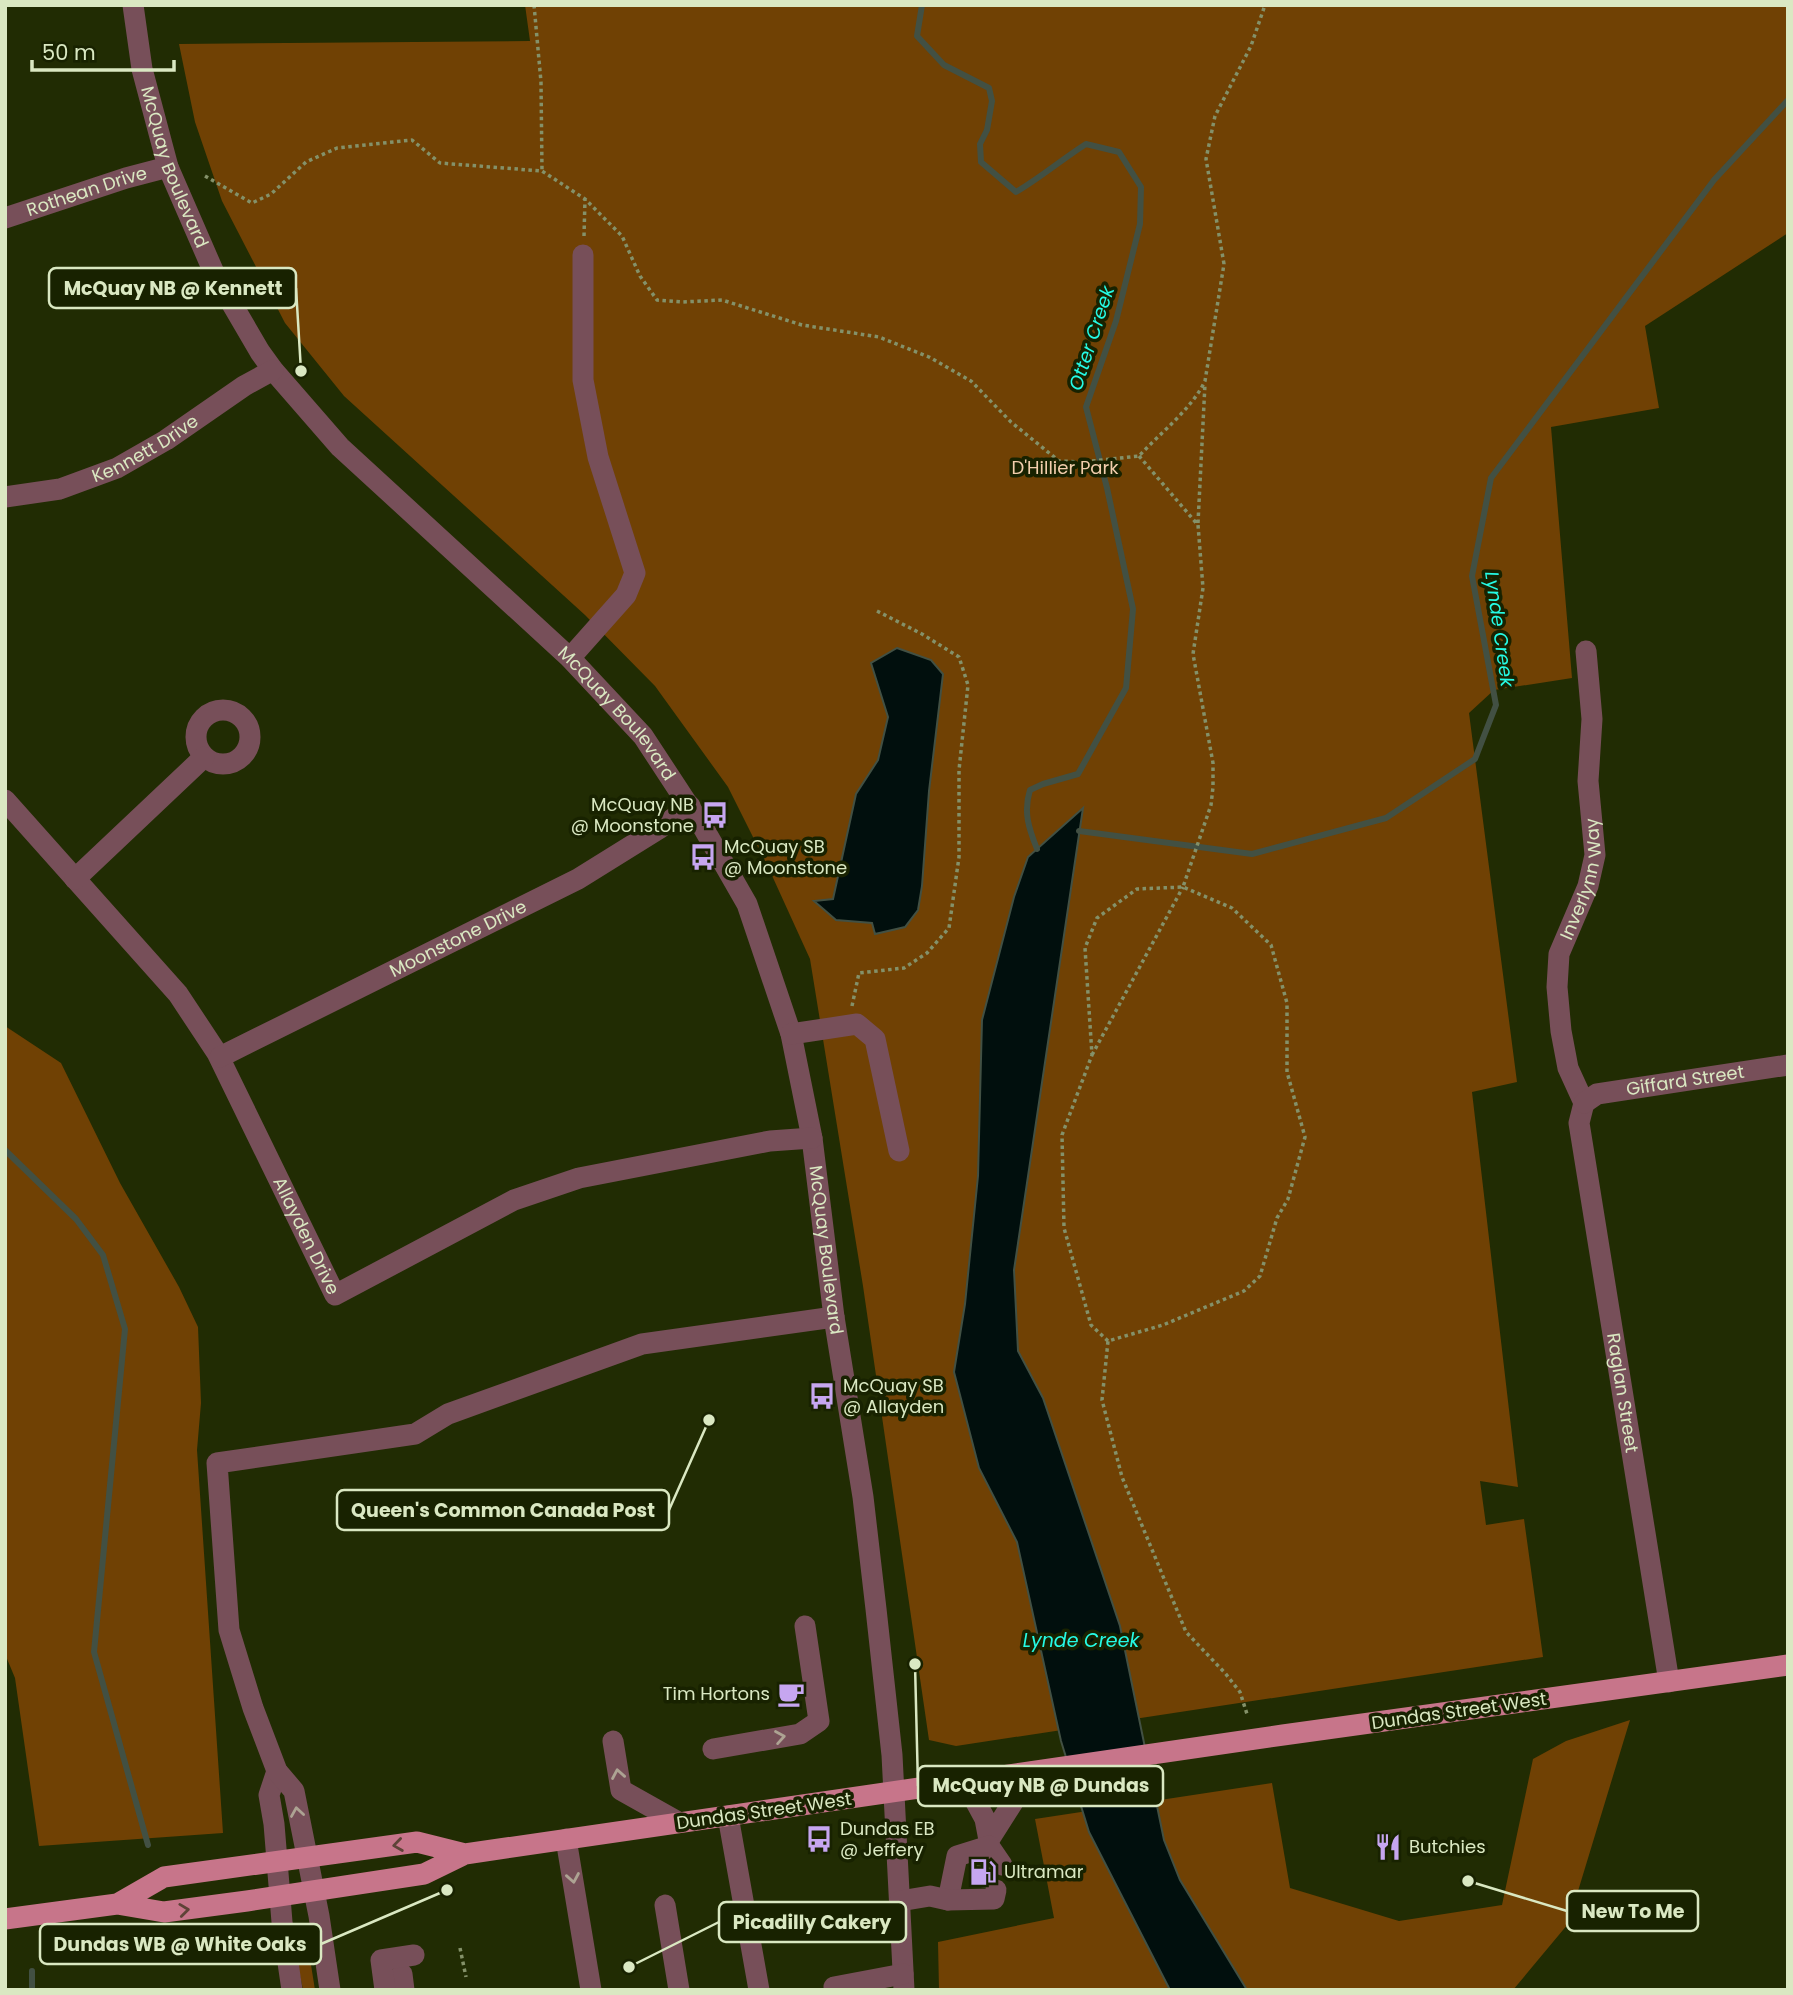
<svg xmlns="http://www.w3.org/2000/svg" width="1793" height="1995" viewBox="0 0 1793 1995" font-family="Poppins,sans-serif">
<style>
.green{fill:#704104}
.water{fill:#010f0d;stroke:#425043;stroke-width:2}
.lines{fill:none;stroke-linecap:round;stroke-linejoin:round}
.stream{stroke:#425043;stroke-width:6}
.minor-tunnel{stroke:#3d4820;stroke-width:21;stroke-dasharray:21 10;stroke-linecap:butt}
.path{stroke:#849169;stroke-width:3.5;stroke-dasharray:3.5 3.5;stroke-linecap:butt}
.minor{stroke:#774f59;stroke-width:21}
.major{stroke:#c7758a;stroke-width:21}
.oneway{stroke:#ada393}
.oneway2{stroke:#5e4337}
.labels{text-anchor:middle;stroke-width:7;stroke-linejoin:round;paint-order:stroke}
.street-label{font-size:18px;fill:#dae8c2;stroke:#182200}
.park-label{font-size:18px;fill:#f3ceac;stroke:#182200}
.poi-label{font-size:18px;fill:#dae8c2;stroke:#182200;text-anchor:start}
.water-label{font-size:19px;font-style:italic;fill:#25fbe5;stroke:#182200}
.leader{fill:none;stroke:#dae8c2;stroke-width:2.5}
.callout-dot{fill:#dae8c2;stroke:#182200;stroke-width:2.5}
.callout{fill:#182200;stroke:#dae8c2;stroke-width:2.5}
.callout-label{font-size:19px;text-anchor:middle;font-weight:bold;fill:#dae8c2}
</style>
<rect width="100%" height="100%" fill="#212c03"/>
<!-- green -->
<path class="green" d="M525,5h1263v228l-143,93 14,82 -108,19 21,251 -78,12 -25,23 48,369 -45,10 46,395 -38,-6 6,44 38,-6 19,138 -587,89 -27,-6 -66,-454 -53,-327 -41,-90 -41,-82 -73,-101 -70,-71 -241,-219 -59,-73 -63,-122 -27,-79 -16,-78 351,-3z
M5,1026l56,37 59,120 59,104 19,40 3,76 -4,47 26,383 -184,13 -24,-168 -10,-24z
M1630,1720l-62,204 -55,66h-574l-1,-48 116,-24 -19,-99 237,-36 18,105 109,33 103,-16 31,-146 33,-18z
M298,1924h4l3,3 10,63h-12c-3,-19 -14,-50 -5,-66z"/>
<!-- water -->
<path class="water" d="M897,648l34,12 12,14 -14,117 -7,95 -4,24 -13,17 -30,7 -3,-11 -36,-3 -22,-19 19,-2 23,-105 22,-34 10,-43 -17,-54z
M1083,808l-69,462 4,81 25,47 77,228 44,214 16,40 67,110h-77l-81,-158 -28,-91 -44,-199 -38,-74 -25,-96 11,-68 13,-128 4,-156 32,-123 14,-40z"/>
<g class="lines">
<!-- stream -->
<path class="stream" d="M922,5l-5,31 27,29 45,23 3,13 -5,29 -7,14 1,18 35,30c24,-14 45,-32 70,-48l33,8 22,35 -1,37 -24,97 -30,86 21,81 26,121 -7,79 -48,86 -35,10 -13,6c-7,22 -1,39 7,59
M1079,831l173,23 134,-36 89,-59 21,-54 -24,-129 19,-98 223,-298 74,-80
M5,1150l71,69 27,36 22,74 -31,323 54,193
M32,1971v19"/>
<!-- minor-tunnel -->
<path class="minor-tunnel" d="M980,1887l5,-25"/>
<!-- path -->
<path class="path" d="M534,5l7,77 1,89
M205,176l47,27 19,-9 35,-32 31,-14 75,-8 28,23 102,8 43,28 37,37 18,40 17,24 25,2 40,-2 80,25 77,12 50,20 42,24 40,41 48,39 25,1 55,-6c22,-24 52,-46 66,-75l19,-117 -18,-105 9,-43 36,-70 14,-41
M584,236l1,-37
M1139,456l59,69 5,63 -10,66 20,109v24l-2,18 -28,82 49,21 39,37 16,58v69l18,65 -17,62 -11,19 -17,58 -16,15 -81,34 -55,16 -6,59 20,77 64,155 39,41 15,19 7,22
M1198,523l7,-139
M852,1006l7,-33 45,-5 23,-15 22,-25 10,-71v-87l9,-85 -9,-28 -37,-23 -45,-23
M1092,1055l91,-168
M1108,1341l-17,-16 -27,-97 -2,-93 30,-80 -7,-107 12,-30 40,-29 46,-2
M460,1948l6,29"/>
<!-- minor -->
<g class="minor">
<path id="s1" d="M133,5l9,64 26,98 47,108 45,77 13,18 67,77 230,211 73,78 61,93 43,75 44,130 21,104 22,179 29,180 13,112 16,146 12,235"/>
<path id="s2" d="M5,218l121,-40 42,-11"/>
<path id="s3" d="M5,497l55,-8 57,-21 49,-28 78,-54 29,-16"/>
<path d="M570,658l56,-63 9,-22 -37,-116 -15,-77v-125"/>
<circle cx="223" cy="737" r="27"/>
<path id="s4" d="M5,800l173,194 39,59 118,242 179,-95 65,-22 191,-37 42,-3"/>
<path d="M75,879l129,-122"/>
<path d="M791,1034l66,-10 18,15 24,112"/>
<path id="s5" d="M220,1057l358,-178 82,-51 30,-22"/>
<path id="s6" d="M1584,1103l-5,20 90,559"/>
<path id="s7" d="M1584,1103l-16,-35 -7,-37 -4,-44 2,-33 29,-68 7,-31 -7,-74 4,-62 -6,-68"/>
<path id="s8" d="M1584,1103l13,-9 191,-29"/>
<path d="M613,1741l8,49 57,32"/>
<path d="M713,1749l87,-15 19,-13 -14,-95"/>
<path d="M277,1771l-8,24 5,29 8,98 10,68"/>
<path d="M965,1782l20,37 4,21 43,-68"/>
<path d="M728,1816l31,174"/>
<path d="M566,1839l25,151"/>
<path d="M989,1846l13,19"/>
<path d="M948,1900l9,-44 32,-10"/>
<path d="M900,1901l30,-5 18,4 46,-1 2,-9"/>
<path d="M665,1905l14,85"/>
<path d="M402,1974l2,16"/>
<path d="M330,1990l-11,-74 -25,-125 -17,-20 -24,-63 -24,-78 -12,-167 198,-29 33,-20 194,-70 192,-27"/>
<path d="M385,1990l-4,-30 33,-5"/>
<path d="M835,1990l-1,-3 69,-13"/>
</g>
<!-- major -->
<path class="major" d="M117,1904l47,-27 253,-35 48,12
M5,1919l112,-15 47,8 83,-11 177,-27 41,-20 818,-119 505,-70"/>
</g>
<!-- one-way arrows -->
<defs><path id="oneway-chevron" d="M-2-3.5L2.5 0L-2 3.5" fill="none" stroke-width="1.6" stroke-linecap="round" stroke-linejoin="round" transform="scale(1.75)"/></defs>
<g class="oneway">
<use href="#oneway-chevron" transform="translate(780 1737) rotate(-10)"/>
<use href="#oneway-chevron" transform="translate(618 1774) rotate(-100)"/>
<use href="#oneway-chevron" transform="translate(297 1812) rotate(-99)"/>
<use href="#oneway-chevron" transform="translate(573 1878) rotate(80)"/>
</g>
<g class="oneway2">
<use href="#oneway-chevron" transform="translate(398 1845) rotate(172)"/>
<use href="#oneway-chevron" transform="translate(184 1910) rotate(-7)"/>
</g>
<!-- icons -->
<defs>
<symbol id="bus-bare" viewBox="-9 -9 18 18"><path d="M-5-6H5V4H4V6H2V4H-2V6H-4V4H-5ZM-3.5-4V0h7V-4ZM-3.5 1.2v1.5H-2V1.2ZM2 1.2v1.5H3.5V1.2Z" fill="#c6a6f0" stroke="#182200" stroke-width="2.5" paint-order="stroke"/></symbol>
<symbol id="cafe-bare" viewBox="-9 -9 18 18"><path d="M-5.5-4.5H6V0H3Q3 3.5 0 3.5H-2.5Q-5.5 3.5-5.5 0ZM3-3.2v2h1.7v-2ZM-6 4.5H4V6H-6Z" fill="#c6a6f0" stroke="#182200" stroke-width="2.5" paint-order="stroke"/></symbol>
<symbol id="restaurant-bare" viewBox="-9 -9 18 18"><path d="M-5-6h1v4h1v-4h1v4h1v-4h1v5L-1.5 .5V6h-2V.5L-5-1ZM5-6V6H3V1.5H1.5Q1.5-4 5-6Z" fill="#c6a6f0" stroke="#182200" stroke-width="2.5" paint-order="stroke"/></symbol>
<symbol id="fuel-bare" viewBox="-9 -9 18 18"><path d="M-5.5-6h7V0h2V4h1.3V-2.5L3-4.5l.8-.8L6-3V5H2.5V1h-1V6h-7ZM-4.2-4.7v3.2H.2V-4.7Z" fill="#c6a6f0" stroke="#182200" stroke-width="2.5" paint-order="stroke"/></symbol>
</defs>
<g fill-rule="evenodd">
<use href="#bus-bare" x="696" y="796" width="38" height="38"/>
<use href="#bus-bare" x="684" y="838" width="38" height="38"/>
<use href="#bus-bare" x="803" y="1377" width="38" height="38"/>
<use href="#cafe-bare" x="772" y="1675" width="38" height="38"/>
<use href="#bus-bare" x="800" y="1820" width="38" height="38"/>
<use href="#restaurant-bare" x="1369" y="1828" width="38" height="38"/>
<use href="#fuel-bare" x="964" y="1853" width="38" height="38"/>
</g>
<g class="labels">
<!-- street labels -->
<g class="street-label">
<text dy="6" stroke="none"><textPath href="#s1" startOffset="168">McQuay Boulevard</textPath></text>
<text dy="6" stroke="none"><textPath href="#s2" startOffset="86">Rothean Drive</textPath></text>
<text dy="6" stroke="none"><textPath href="#s3" startOffset="150">Kennett Drive</textPath></text>
<text dy="6" stroke="none"><textPath href="#s1" startOffset="882">McQuay Boulevard</textPath></text>
<text dy="6" stroke="none"><textPath href="#s7" startOffset="233">Inverlynn Way</textPath></text>
<text dy="6" stroke="none"><textPath href="#s5" startOffset="266">Moonstone Drive</textPath></text>
<text dy="6" stroke="none"><textPath href="#s8" startOffset="105">Giffard Street</textPath></text>
<text dy="6" stroke="none"><textPath href="#s4" startOffset="534">Allayden Drive</textPath></text>
<text dy="6" stroke="none"><textPath href="#s1" startOffset="1470">McQuay Boulevard</textPath></text>
<text dy="6" stroke="none"><textPath href="#s6" startOffset="294">Raglan Street</textPath></text>
<text transform="translate(1459 1711) rotate(-8)" y="6">Dundas Street West</text>
<text transform="translate(764 1811) rotate(-8)" y="6">Dundas Street West</text>
</g>
<!-- park labels -->
<g class="park-label">
<text x="1065" y="474">D'Hillier Park</text>
</g>
<!-- poi labels -->
<g class="poi-label">
<text x="694" y="811" text-anchor="end">McQuay NB<tspan x="694" dy="21">@ Moonstone</tspan></text>
<text x="724" y="853">McQuay SB<tspan x="724" dy="21">@ Moonstone</tspan></text>
<text x="843" y="1392">McQuay SB<tspan x="843" dy="21">@ Allayden</tspan></text>
<text x="770" y="1700" text-anchor="end">Tim Hortons</text>
<text x="840" y="1835">Dundas EB<tspan x="840" dy="21">@ Jeffery</tspan></text>
<text x="1409" y="1853">Butchies</text>
<text x="1004" y="1878">Ultramar</text>
</g>
<!-- water labels -->
<g class="water-label">
<text transform="translate(1091 338) rotate(-72)" y="7">Otter Creek</text>
<text transform="translate(1500 629) rotate(82)" y="7">Lynde Creek</text>
<text x="1081" y="1647">Lynde Creek</text>
</g>
</g>
<!-- callouts -->
<path class="leader" d="M301 371L296 288M709 1420L669 1510M915 1664L918 1786M1468 1881L1567 1911M629 1967L719 1922M447 1890L321 1944"/>
<g class="callout-dot">
<circle cx="301" cy="371" r="7"/>
<circle cx="709" cy="1420" r="7"/>
<circle cx="915" cy="1664" r="7"/>
<circle cx="1468" cy="1881" r="7"/>
<circle cx="629" cy="1967" r="7"/>
<circle cx="447" cy="1890" r="7"/>
</g>
<g class="callout">
<rect x="49" y="268" width="247" height="40" rx="7"/>
<rect x="337" y="1490" width="332" height="40" rx="7"/>
<rect x="918" y="1766" width="245" height="40" rx="7"/>
<rect x="1567" y="1891" width="131" height="40" rx="7"/>
<rect x="719" y="1902" width="187" height="40" rx="7"/>
<rect x="40" y="1924" width="281" height="40" rx="7"/>
</g>
<g class="callout-label">
<text x="173" y="295">McQuay NB @ Kennett</text>
<text x="503" y="1517">Queen's Common Canada Post</text>
<text x="1041" y="1792">McQuay NB @ Dundas</text>
<text x="1633" y="1918">New To Me</text>
<text x="812" y="1929">Picadilly Cakery</text>
<text x="180" y="1951">Dundas WB @ White Oaks</text>
</g>
<!-- border -->
<rect width="1793" height="1995" fill="none" stroke="#dae8c2" stroke-width="14"/>
<!-- scale -->
<path d="M32 60v10h142v-10" fill="none" stroke="#dae8c2" stroke-width="3.5"/>
<text x="42" y="60" font-size="21" fill="#dae8c2" stroke="#182200" stroke-width="5" paint-order="stroke">50 m</text>
</svg>
